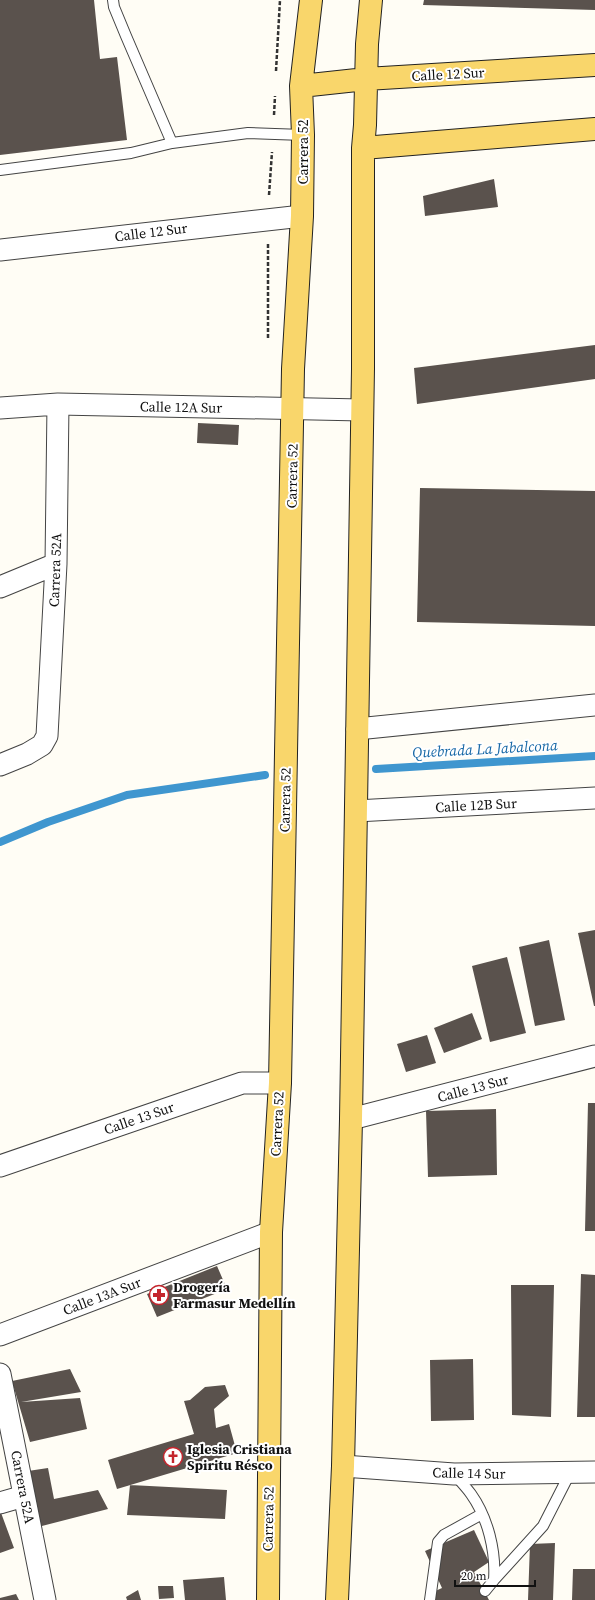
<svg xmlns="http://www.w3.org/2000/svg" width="595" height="1600" viewBox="0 0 595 1600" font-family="'Source Serif 4',serif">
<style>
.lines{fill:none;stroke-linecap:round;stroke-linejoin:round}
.stream{stroke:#3f96cf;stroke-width:8}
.building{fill:#5a524d}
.lane-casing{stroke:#444;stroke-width:12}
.street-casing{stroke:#444;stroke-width:23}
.primary-casing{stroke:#222;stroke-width:24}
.path{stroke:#333;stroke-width:2.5;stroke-dasharray:4 2;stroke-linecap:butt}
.lane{stroke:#fff;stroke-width:10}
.street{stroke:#fff;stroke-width:21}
.primary{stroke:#f9d66b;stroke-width:22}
.labels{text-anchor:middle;stroke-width:4;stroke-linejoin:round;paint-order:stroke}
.street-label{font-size:14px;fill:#111;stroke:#fff}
.poi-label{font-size:14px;font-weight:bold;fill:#111;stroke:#fff;text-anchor:start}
.water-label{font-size:15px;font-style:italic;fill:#1768a6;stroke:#fff}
</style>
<rect width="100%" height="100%" fill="#fffdf5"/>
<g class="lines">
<!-- stream -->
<path class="stream" d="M376,769l219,-13
M0,842l48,-20 79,-27 138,-20"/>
</g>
<!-- building -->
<path class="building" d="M0,0h94l6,59 17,-2 10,83 -127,15z
M424,0h171v10l-172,-5z
M494,179l4,28 -73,9 -2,-20z
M595,345v34l-178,25 -3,-36z
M198,423l41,2 -1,20 -41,-2z
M420,488l175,3v135l-178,-4z
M595,930v76h-1l-16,-73z
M549,940l16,80 -30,6 -16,-79z
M507,957l19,76 -36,9 -18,-76z
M472,1013l10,26 -38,14 -10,-25z
M427,1035l9,28 -30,9 -9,-28z
M588,1103h7v128h-10z
M496,1109l1,66 -69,2 -2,-66z
M217,1266l10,23 -70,28 -10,-23z
M581,1274l14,1v142h-18z
M511,1285h43l-3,132 -39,-2z
M473,1359l1,61 -43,1 -1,-61z
M70,1369l11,23 -60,10 59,-4 7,31 -57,13 -18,-61z
M225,1385l4,11 -15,13 2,19 13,-4 8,29 -120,36 -9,-29 86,-26 -10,-33 6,-1 15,-13z
M48,1468l6,31 44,-9 10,19 -70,18 -10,-56z
M130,1485l97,5 -2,29 -98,-4z
M0,1510l14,38 -14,5z
M474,1530l15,32 -15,10 15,28h-54l-4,-7 11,-5 -17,-37z
M555,1543l-2,57h-25l2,-56z
M573,1569h22v31h-23z
M224,1577l2,23h-41l-2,-20z
M158,1586h15l1,12 -15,1z
M138,1590l3,10h-14l-1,-3z
M16,1594l3,6h-19v-2z"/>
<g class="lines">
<defs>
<path id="lane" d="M113,0l1,7 12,29 46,107
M0,170l131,-17 41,-10 76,-10 55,2
M454,1474c6,7 12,13 17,20 17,24 25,57 23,86l-9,11
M494,1580l49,-54 27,-53
M430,1600l8,-58 6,-7 38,-21"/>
<path id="street" d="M0,250l302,-34
M0,408l58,-4 304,6
M0,587l56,-23
M357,729l238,-24
M0,765l27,-11 15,-9 5,-9 9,-172 2,-160
M356,811l239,-13
M351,1119l244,-63
M0,1166l242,-83h38
M0,1335l271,-103
M0,1374l45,226
M343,1466l111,8 141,-2
M0,1503l24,-7"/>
<path id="primary" d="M301,86l65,-7 229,-14
M363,148l232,-19
M268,1600l3,-368 9,-149 13,-714 9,-153 1,-81 -2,-49 10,-86
M337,1600l6,-134 8,-347 12,-751v-220l2,-23 2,-81 4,-44"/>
</defs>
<!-- lane casing -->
<use href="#lane" class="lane-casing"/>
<!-- street casing -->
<use href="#street" class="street-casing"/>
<!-- primary casing -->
<use href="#primary" class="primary-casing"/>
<!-- path -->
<path class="path" d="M276,71l4,-71
M274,115l1,-19
M269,195l3,-43
M268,244v95"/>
<!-- lane -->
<use href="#lane" class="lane"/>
<!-- street -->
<use href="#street" class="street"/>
<!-- primary -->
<use href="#primary" class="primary"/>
</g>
<!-- icons -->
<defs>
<symbol id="pharmacy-ring" viewBox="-11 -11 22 22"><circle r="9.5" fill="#fff" stroke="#c4262e" stroke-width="1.5"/><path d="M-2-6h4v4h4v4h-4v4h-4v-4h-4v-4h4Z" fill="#c4262e"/></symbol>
<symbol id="church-ring" viewBox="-11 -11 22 22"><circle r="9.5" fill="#fff" stroke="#c4262e" stroke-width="1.5"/><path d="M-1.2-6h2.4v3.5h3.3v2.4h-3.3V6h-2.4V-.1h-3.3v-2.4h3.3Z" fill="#c4262e"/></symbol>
</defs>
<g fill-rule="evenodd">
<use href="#pharmacy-ring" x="148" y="1284" width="22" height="22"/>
<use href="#church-ring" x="162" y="1446" width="22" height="22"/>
</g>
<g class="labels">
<!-- street labels -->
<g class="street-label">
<text transform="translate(448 74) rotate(-3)" y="5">Calle 12 Sur</text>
<text transform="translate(303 152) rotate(-90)" y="5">Carrera 52</text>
<text transform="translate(151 232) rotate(-7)" y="5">Calle 12 Sur</text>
<text transform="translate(181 407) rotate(1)" y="5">Calle 12A Sur</text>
<text transform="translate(292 476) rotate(-89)" y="5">Carrera 52</text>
<text transform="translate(55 570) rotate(-88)" y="5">Carrera 52A</text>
<text transform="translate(285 800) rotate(-89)" y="5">Carrera 52</text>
<text transform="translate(476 805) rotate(-3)" y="5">Calle 12B Sur</text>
<text transform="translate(473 1088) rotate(-15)" y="5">Calle 13 Sur</text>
<text transform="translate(139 1118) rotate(-19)" y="5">Calle 13 Sur</text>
<text transform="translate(277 1124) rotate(-87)" y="5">Carrera 52</text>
<text transform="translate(102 1296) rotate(-21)" y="5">Calle 13A Sur</text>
<text transform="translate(469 1473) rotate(1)" y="5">Calle 14 Sur</text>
<text transform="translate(23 1487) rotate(79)" y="5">Carrera 52A</text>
<text transform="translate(268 1519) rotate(-89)" y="5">Carrera 52</text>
</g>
<!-- poi labels -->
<g class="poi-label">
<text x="173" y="1292">Drogería<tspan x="173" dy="16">Farmasur Medellín</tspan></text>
<text x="187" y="1454">Iglesia Cristiana<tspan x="187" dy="16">Spiritu Résco</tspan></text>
</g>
<!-- water labels -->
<g class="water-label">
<text transform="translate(485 749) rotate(-3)" y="5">Quebrada La Jabalcona</text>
</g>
</g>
<!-- scale -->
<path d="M455 1580v6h80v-6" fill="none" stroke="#111111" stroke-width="2"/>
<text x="461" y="1580" font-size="12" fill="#111111" stroke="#ffffff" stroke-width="3" paint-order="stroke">20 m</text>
</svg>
